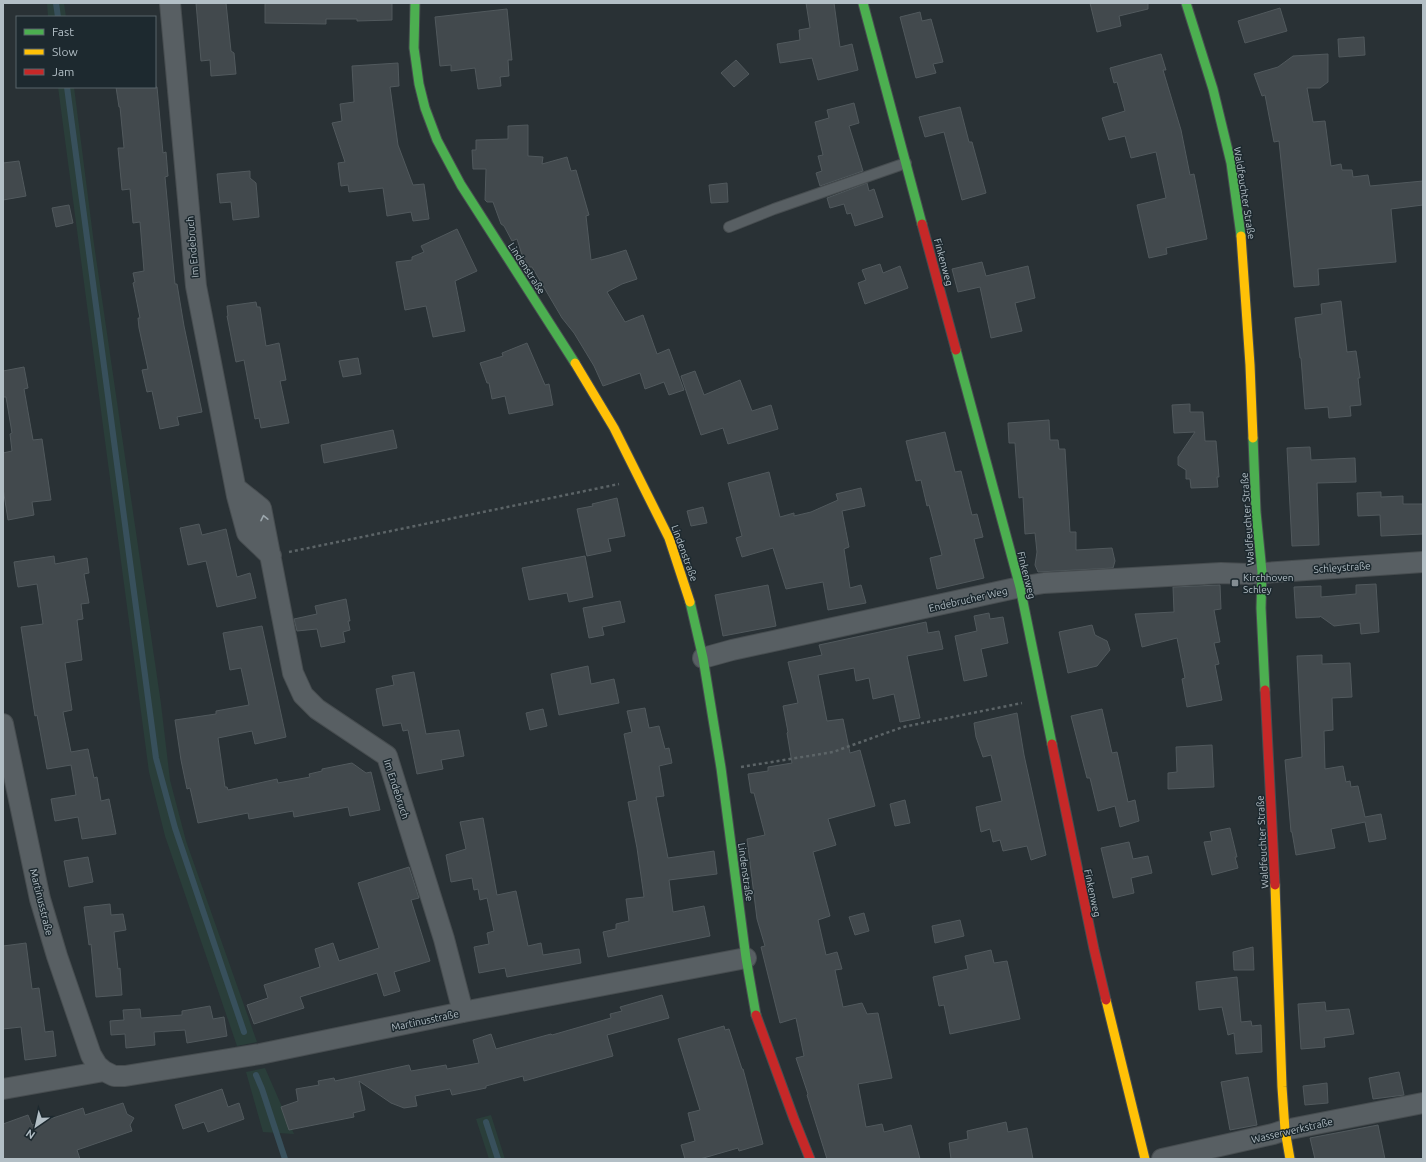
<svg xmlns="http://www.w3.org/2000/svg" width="1426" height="1162" viewBox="0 0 1426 1162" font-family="Ubuntu,sans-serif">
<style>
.green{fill:#2a3e3a}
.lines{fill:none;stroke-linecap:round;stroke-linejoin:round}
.stream{stroke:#38505c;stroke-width:6}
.building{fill:#42494d;stroke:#51595d}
.lane-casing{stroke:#474d50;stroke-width:12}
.street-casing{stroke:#474d50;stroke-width:22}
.fast-casing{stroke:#474d50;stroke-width:11}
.slow-casing{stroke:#474d50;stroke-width:11}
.jam-casing{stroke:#474d50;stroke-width:11}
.path{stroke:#5c6467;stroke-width:2.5;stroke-dasharray:3 3;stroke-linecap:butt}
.lane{stroke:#585f63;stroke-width:10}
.street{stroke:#585f63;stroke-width:20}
.fast{stroke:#4caf50;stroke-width:9}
.slow{stroke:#ffc107;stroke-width:9}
.jam{stroke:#c62828;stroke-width:9}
.oneway{stroke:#9ca7ad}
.poi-dot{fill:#838d93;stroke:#1d292f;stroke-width:1.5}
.labels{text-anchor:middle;stroke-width:3;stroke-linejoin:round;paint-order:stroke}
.street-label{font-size:10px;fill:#b3bfc6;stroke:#1d292f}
.poi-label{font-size:10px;fill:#b3bfc6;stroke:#1d292f;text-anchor:start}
</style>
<rect width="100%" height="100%" fill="#293135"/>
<!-- green -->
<path class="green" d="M47,3h17l2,14h-18z
M58,87h16l20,157 67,460 9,76 16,61 71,201 -20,4 -72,-210 -16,-64z
M265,1068l29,66 -31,-2 -17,-60z
M491,1115l14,44h-16l-13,-40z"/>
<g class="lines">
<!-- stream -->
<path class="stream" d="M56,3l2,14
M67,87l89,671 19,70 69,204
M256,1075l6,14 23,70
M486,1122l12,37"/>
</g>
<!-- building -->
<path class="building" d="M196,3h30l5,48 3,2 2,21 -25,2 -1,-16 -9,1z
M265,3h127v17l-35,1v-2h-31v5l-61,-1z
M806,3h28l6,44 12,-3 6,26 -40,10 -6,-22 -32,5 -3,-19 23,-4 -1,-10 11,-2z
M1090,3h58v6l-29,7 2,10 -24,6z
M1280,8l7,23 -42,12 -7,-22z
M507,9l5,51h-4l1,16 -9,1 1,9 -23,3 -3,-21 -24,3v-6l-11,1 -5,-49z
M920,12l2,9 9,-2 12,43 -10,2 3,9 -20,5 -16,-61z
M1364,37l1,18 -26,2 -1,-18z
M1161,54l5,16h-3l18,60 9,45 4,-1 13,65 -41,9 1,6 -18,4 -12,-53 29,-7 -10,-46 -25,6 -6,-22 -16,4 -7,-22 23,-7 -8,-29 -3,1 -4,-15z
M1328,54v28l-8,6h-13l6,34 12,-1 6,45 10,-2 1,6h10l1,7 15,-2 2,11 53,-5v24l-32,4 5,53 -78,7 1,16 -25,2 -15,-146 -5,1 -9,-47 -3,1 -8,-22 24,-7 15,-11z
M736,60l13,14 -15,13 -13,-14z
M398,63l1,23 -9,1 8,58 15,40 11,-1 5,35 -16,2 -2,-9 -24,4 -4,-28 -34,4 -1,-7 -7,1 -3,-23 7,-1 -13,-39 10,-2 -2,-17 14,-2 -2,-36z
M116,87h41l6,66 3,-1 2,24 -3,1 10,107h2l7,42 18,86 -25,5 2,8 -19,4 -8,-38 -5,1 -5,-22 6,-1 -9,-41 -1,-10h2l-7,-35 2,-1 -2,-9 11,-2 -4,-49 -7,1 -3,-34 -8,1 -4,-42h6l-4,-41h-1z
M854,103l5,20 -10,3 14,45 -43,15 -4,-13 6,-2 -4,-15 5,-1 -8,-33 14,-4 -2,-8z
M960,107l9,35h3l14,51 -24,7 -18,-68 -19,5 -6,-20z
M528,125v31l15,1 -1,7 25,-7 4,14 5,-1 13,45 -3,1 5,44 19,-5 16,-5 11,29 -15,5 -15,8 18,30 18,-7 14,39 12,-5 15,41 -15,5 -5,-13 -19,7 -5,-16 -37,13 -9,-20 -20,-33 -12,-15 -30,-51h-3l-6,-9 -6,-19 -5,2 -8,-15 -3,-2 -8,-22h-6l-2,-2 1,-31h-13l-1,-19h4v-10l32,-1v-13z
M19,161l7,35 -23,4v-37z
M250,171v7l6,5 3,34 -26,3 -2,-18 -11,1 -3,-29z
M727,183l1,19 -17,1 -2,-18z
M867,183l2,8 5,-2 9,28 -28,9 -4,-13 -4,1 -3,-10 -14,4 -3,-10z
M69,205l4,18 -17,4 -4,-19z
M457,229l20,42 -22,10 10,50 -32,6 -7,-31 -21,4 -9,-48 16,-2v-3l12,-5 -3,-6z
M982,262l4,14 42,-10 7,32 -20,5 7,28 -31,7 -11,-51 -22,5 -6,-23z
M880,264l3,9 17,-7 8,22 -43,16 -7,-21 8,-3 -4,-10z
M1341,301l6,51 9,-1 4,27h-2l3,27 -11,1 1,10 -22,2 -1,-11 -23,2 -4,-51h-1l-5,-40 27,-4 -1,-10z
M256,302l1,5h3l6,39 13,-3 7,37 -6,1 9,42 -28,5 -2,-10 -4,1 -11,-59 -8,2 -9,-46h1l-1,-10z
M527,343l18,42 4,-1 4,21 -44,9 -4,-18 -13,3 -3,-16h-2l-7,-20 23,-7 -1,-3z
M358,358l3,16 -18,3 -4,-16z
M24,367l4,21 -4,1 9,51 9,-1 9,61 -19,2 2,13 -26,5 -5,-32v-35l9,-2 -2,-17 2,-1 -6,-36h-3v-26z
M695,371l9,24 36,-15 12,31 19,-6 7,24 -50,15 -5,-16 -22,7 -20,-59z
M1190,404v8h13l2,29h11l3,36h-2l1,10 -27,1 -1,-9h-4v-9l-8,-5v-8l17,-25 -21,1 -2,-28z
M1049,420l1,20h8l1,9h6l5,83h6v18l36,-2 3,13 -2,7 -75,4 -3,-7 2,-13 -2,-19 -10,1 -2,-37 -4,1 -4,-55h-6l-1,-20z
M393,430l4,18 -73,15 -3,-18z
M945,432l10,40 6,-1 11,44 5,-1 6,23 -9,2 10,39 -47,11 -7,-31 12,-3 -13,-50 -2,1 -6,-26 -5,1 -10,-40z
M1310,447l1,13 44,-2 1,24 -39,1 2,62 -27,1 -5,-98z
M769,472l11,45 14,-4v3l17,-4 27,-12 -2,-6 25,-6 4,18 -23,5 7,36 -5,2 6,39 11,-3 5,18 -38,7 -5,-28 -37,7 -13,-41 -31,9 -6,-19 6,-2 -14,-53z
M1381,492v5l22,-1v8h20v30l-42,2 -1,-21 -22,1 -1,-23z
M617,498l8,38 -17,3 3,12 -24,5 -10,-47 16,-3 -1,-2z
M703,507l4,16 -16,3 -4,-15z
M199,524l3,11 24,-6 11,48 13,-4 6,25 -39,9 -11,-46 -18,4 -8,-37z
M54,556l1,8 32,-6 2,15 -5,1 5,29 -8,1 2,15 -6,1 5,40 -17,3 7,47 -9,2 8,40 17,-3 6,29 3,-1 4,24 8,-2 7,35 -34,5 -4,-22 -23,4 -4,-22 25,-4 -5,-30 -24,4 -10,-54 -2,1 -14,-89 22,-3 -6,-40 -19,3 -4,-25z
M585,556l8,41 -24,5 -2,-9 -38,7 -7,-32z
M1376,584l3,48 -18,2 -1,-11 -26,3 -14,-10v1l-24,1 -2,-31 27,-1v11l35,-3v-9z
M768,585l8,41 -53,10 -8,-41z
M1220,585l1,24 -7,1 6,32 -6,1 5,21 -4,1 7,35 -35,7 -5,-28 3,-1 -8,-40 -35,9 -7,-33 39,-2 -1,-25z
M346,599l4,22h-2l2,9 -7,2 2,10 -24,5 -4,-18 -20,2 -3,-12 23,-5 -2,-8z
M620,601l5,21 -23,5 2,8 -15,3 -6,-30z
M989,613l1,6 13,-2 5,26 -27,6 6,27 -23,5 -9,-45 22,-5 -3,-15z
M926,622l2,11 11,-2 4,18 -36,7 13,62 -20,4 -6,-28 -21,5 -4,-21 -13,3 -2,-13 -36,7 9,46 16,-2 7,34 10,-3 15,56 -47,13 8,26 -23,7 17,64 -12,4 8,35 11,-3 5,17 -7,1 8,37 19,-4 5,11 11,-1 14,65 -34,6 8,43 16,-3 2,8 27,-7 9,34h-93l-20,-64 1,-1 -12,-36 8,-2 -8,-38 -16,5 -19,-76 4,-1 -8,-27 -10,-80 18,-4 -11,-42h-3l-3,-19 20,-3v-4l24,-4 -5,-30 1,-1 -5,-26 15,-3 -10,-41 34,-7 -3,-10z
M1092,625l3,10 12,6 3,9 -13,16 -29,7 -9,-41z
M262,626l24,111 -31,7 -3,-13 -34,7 7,49h2l1,3 49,-11 1,4 32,-6 -1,-3 13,-3v-2l30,-6 14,10 5,-1 9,38 -30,6 -2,-9 -54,10 -1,-6 -44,8 -1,-6 -50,10 -8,-35 -3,1 -6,-29 -6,-40 41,-6v-3l33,-6 -8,-37 -11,2 -7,-37z
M1322,655v9l28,-1 2,34 -20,1 1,32 -9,1 1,38 18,-3 3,16 4,-1 1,6 7,-1 7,31 16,-3 5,25 -17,3 -4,-20 -34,7 4,19 -39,7 -4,-23h-1l-6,-72 17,-3 -5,-101z
M588,666l3,18 23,-5 5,24 -60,12 -8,-41z
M414,672l12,62 33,-4 5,26 -23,4 2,9 -26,5 -9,-44 -5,1 -2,-8 -18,3 -7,-37 18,-4 -2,-9z
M645,708l4,20 10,-2 6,23 4,-1 3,15 -13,3 5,30 -8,1 12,61 46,-7 3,23 -48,6 4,32 31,-6 6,30 -102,21 -5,-25 13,-3v-5l13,-3 -3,-22 18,-2 -7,-49 -9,-46 9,-2 -13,-66 8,-2 -5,-21z
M543,709l4,17 -17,4 -4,-17z
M1102,709l10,44 5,-1 11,50 7,-2 4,21 -19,6 -5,-21 -17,5 -8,-33h-3l-16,-62z
M1017,713l7,42 22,100 -15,5 -4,-14 -24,5 -3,-11 -7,2 -3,-13 -9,3 -5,-25 26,-6 -11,-46 -8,2 -7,-20 -2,-14z
M1212,745l2,42 -46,2v-16l9,-1 -1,-25z
M905,800l5,23 -15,3 -5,-22z
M483,818l14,77 19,-4 12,55 13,-3 2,12 36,-6 2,14 -74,14 -2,-9 -26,5 -5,-26 15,-3 -2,-11 7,-2 -7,-33 -7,2 -2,-11 -4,1 -2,-12 -21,4 -5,-27 20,-6 -6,-27z
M1230,828l7,29h-2l3,11 -26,7 -8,-33 8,-1 -2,-9z
M1129,842l4,17 15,-3 4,17 -21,5 3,15 -21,5 -12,-50z
M88,857l5,25 -24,5 -5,-26z
M409,867l10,31 -8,2 19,61 -36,11 6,19 -16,5 -7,-23 -77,24 4,11 -50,16 -7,-19 21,-7 -4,-13 56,-18 -5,-18 18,-6 6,18 40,-13 -21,-65z
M110,904l1,11 12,-1 3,16 -12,2 4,37 2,-1 2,27 -26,2 -5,-53 -2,1 -5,-38z
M864,913l5,18 -14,4 -6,-18z
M960,920l4,16 -29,7 -3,-17z
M26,943l6,46 7,-1 6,44 8,-1 3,25 -31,4 -4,-33 -18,2v-83z
M1253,947l1,23h-20l-1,-18z
M991,950l3,13 13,-2 13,58 -70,15 -6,-29 -5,1 -6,-29 35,-8 -3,-13z
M1237,977l4,45 10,-1 1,5 9,-1 1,27 -26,2 -2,-21 -6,2 -6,-28 -23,3 -3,-28z
M662,995l7,23 -62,17 6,21 -89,25 -1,-5 -37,10v2l-34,7 -2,-6 -35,7 2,10 -13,2 -13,-5 -32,-22 6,29 -12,3 1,4 -65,13 -8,-23 17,-6 -2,-12 23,-4 -1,-4 16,-3 1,3 74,-16 2,6 35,-6 1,4 32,-6 -6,-23 18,-6 5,15 55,-15 1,1 59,-17 -1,-4 12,-3 -2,-4z
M1325,1002l1,9 23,-2 5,25 -30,4 1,9 -24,2 -3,-45z
M210,1006l3,13 11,-2 3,19 -40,7 -2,-13 -31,2 1,13 -29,3 -1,-14 -14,1 -1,-14 14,-1 -1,-10 17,-1 1,9 41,-3v-4z
M724,1026l1,4 4,-1 13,40h1l20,75 -24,7 -1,-3 -38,11h-15l-4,-14 14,-4 -7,-28 12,-3 -22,-71z
M1399,1072l5,23 -31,4 -4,-21z
M1248,1077l9,48 -27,5 -9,-48z
M1327,1083l1,20 -23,2 -2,-19z
M222,1089l6,18 11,-4 5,16 -36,13 -4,-10 -21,7 -8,-24z
M123,1103l4,11 7,4 -4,7 2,6 -55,19 3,9h-77v-35l25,-9 4,10 51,-17 2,7z
M1006,1122l2,10 19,-4 6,31h-82l-2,-16 19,-4 -1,-8z
M1378,1125l7,34h-70l-5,-21z"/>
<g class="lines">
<defs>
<path id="lane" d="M729,227l45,-18 132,-46"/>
<path id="street" d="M170,3l26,283 41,210 10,37 24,23
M236,488l25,20 32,165 10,22 14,14 70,47 57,183 19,73
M703,658l29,-8 288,-63 24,-4 177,-10 28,1 174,-12
M3,724l37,175 17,57 34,99 6,10 7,6
M3,1089l101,-18 10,5h11l135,-22 203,-42 283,-54
M1162,1159l111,-25 12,-4 138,-27"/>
<path id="fast" d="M415,3l-1,45 5,36 6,24 12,32 24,45 114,178
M863,3l59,221
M1186,3l27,86 18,74 10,73
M956,350l64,237 32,157
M1253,438l3,74 6,60 -1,36 4,82
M690,602l13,56 18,110 25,190 10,57"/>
<path id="slow" d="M1241,236l9,129 3,73
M575,363l39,65 55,110 21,64
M1275,885l7,202 3,43 5,29
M1106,1000l39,159"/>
<path id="jam" d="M922,224l34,126
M1265,690l10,195
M1052,744l42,205 12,51
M756,1015l38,104 16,40"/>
</defs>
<!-- lane casing -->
<use href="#lane" class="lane-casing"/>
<!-- street casing -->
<use href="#street" class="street-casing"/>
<!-- fast casing -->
<use href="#fast" class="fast-casing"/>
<!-- slow casing -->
<use href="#slow" class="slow-casing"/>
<!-- jam casing -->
<use href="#jam" class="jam-casing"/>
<!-- path -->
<path class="path" d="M289,552l330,-68
M741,767l92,-15 70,-25 119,-24"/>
<!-- lane -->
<use href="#lane" class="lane"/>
<!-- street -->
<use href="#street" class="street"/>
<!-- fast -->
<use href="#fast" class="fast"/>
<!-- slow -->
<use href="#slow" class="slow"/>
<!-- jam -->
<use href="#jam" class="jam"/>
</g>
<!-- one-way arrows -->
<defs><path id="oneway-chevron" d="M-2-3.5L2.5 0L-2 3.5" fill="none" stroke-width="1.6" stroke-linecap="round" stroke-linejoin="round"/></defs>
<use class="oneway" href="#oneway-chevron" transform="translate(264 518) rotate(-102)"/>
<!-- markers -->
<rect class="poi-dot" x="1231" y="579" width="8" height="8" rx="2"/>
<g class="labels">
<!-- street labels -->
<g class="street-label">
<text transform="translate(1245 193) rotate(81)" y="4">Waldfeuchter Straße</text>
<text transform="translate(192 247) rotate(-95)" y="4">Im Endebruch</text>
<text transform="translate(944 262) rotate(75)" y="4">Finkenweg</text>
<text transform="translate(527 268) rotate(57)" y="4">Lindenstraße</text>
<text transform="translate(1247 519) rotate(-94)" y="4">Waldfeuchter Straße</text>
<text transform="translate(685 553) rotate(70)" y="4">Lindenstraße</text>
<text transform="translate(1342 567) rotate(-4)" y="4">Schleystraße</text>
<text transform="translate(1027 575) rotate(76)" y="4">Finkenweg</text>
<text transform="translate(968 599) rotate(-13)" y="4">Endebrucher Weg</text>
<text transform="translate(397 789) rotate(72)" y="4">Im Endebruch</text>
<text transform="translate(1262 842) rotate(-93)" y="4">Waldfeuchter Straße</text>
<text transform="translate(746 872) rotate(82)" y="4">Lindenstraße</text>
<text transform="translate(1093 893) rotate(78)" y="4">Finkenweg</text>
<text transform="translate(42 902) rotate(76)" y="4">Martinusstraße</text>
<text transform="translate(425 1020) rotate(-12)" y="4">Martinusstraße</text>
<text transform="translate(1292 1130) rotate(-13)" y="4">Wasserwerkstraße</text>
</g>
<!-- poi labels -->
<g class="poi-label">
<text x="1243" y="581">Kirchhoven<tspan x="1243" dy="12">Schley</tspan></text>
</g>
</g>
<!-- border -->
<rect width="1426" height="1162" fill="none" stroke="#b3bfc6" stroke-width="8"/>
<!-- legend -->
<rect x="16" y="16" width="140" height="72" fill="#1d292f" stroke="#59656b"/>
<rect x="24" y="29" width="20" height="6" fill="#4caf50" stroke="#59656b"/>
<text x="52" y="36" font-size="12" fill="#b3bfc6">Fast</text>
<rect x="24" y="49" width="20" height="6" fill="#ffc107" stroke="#59656b"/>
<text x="52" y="56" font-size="12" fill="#b3bfc6">Slow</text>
<rect x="24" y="69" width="20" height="6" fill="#c62828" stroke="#59656b"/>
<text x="52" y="76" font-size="12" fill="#b3bfc6">Jam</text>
<!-- north arrow -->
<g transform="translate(36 1126) rotate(214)" stroke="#1d292f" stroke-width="3" paint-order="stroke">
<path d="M0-3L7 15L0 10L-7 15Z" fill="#b3bfc6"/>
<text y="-6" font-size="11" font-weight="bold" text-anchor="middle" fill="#b3bfc6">N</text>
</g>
</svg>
